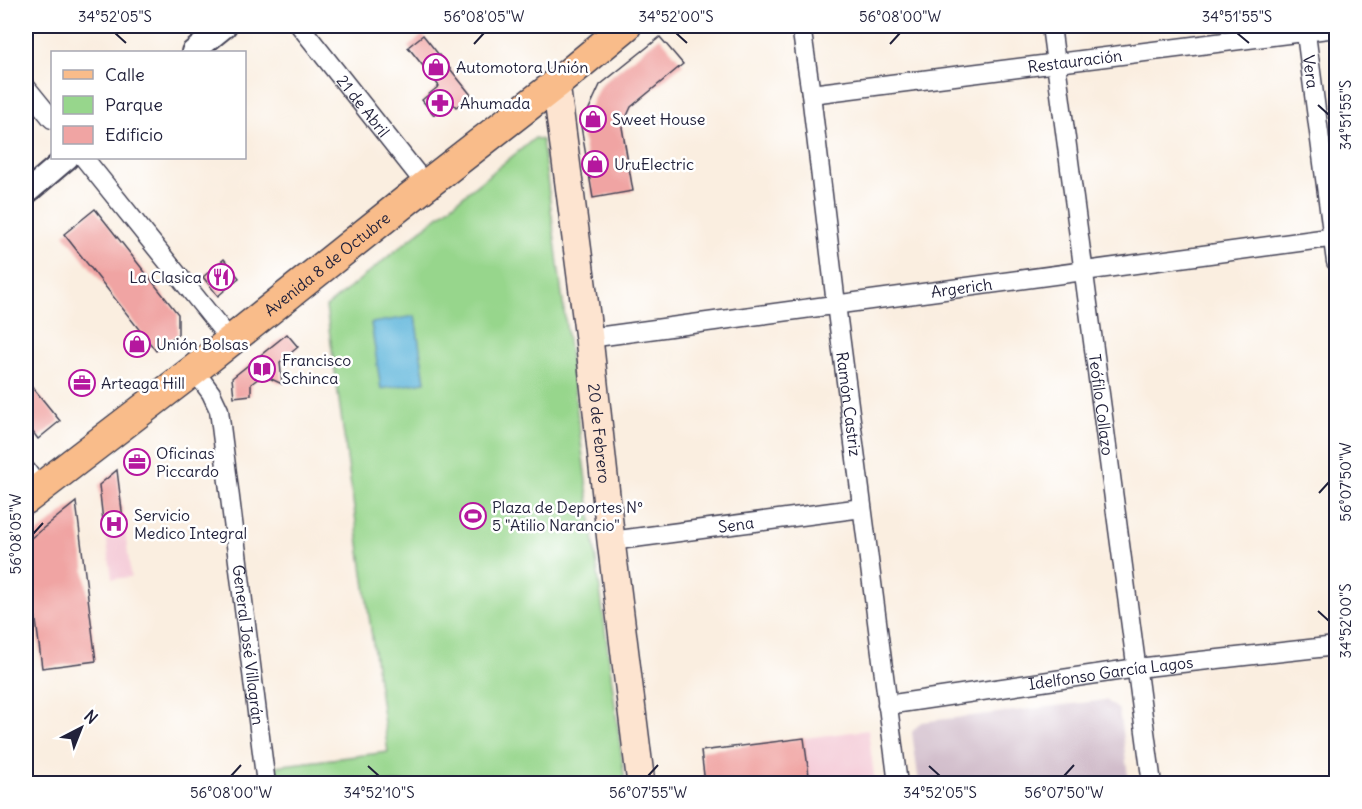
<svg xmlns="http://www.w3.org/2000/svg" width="1362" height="809" viewBox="0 0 1362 809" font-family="Delius,sans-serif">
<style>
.built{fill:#f5cfda}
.industrial{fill:#d1bdcb}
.green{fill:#97d68c;stroke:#5c7c64;stroke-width:1.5}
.water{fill:#5eb6db;stroke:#406c8b;stroke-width:1.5}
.building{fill:#f0a4a3}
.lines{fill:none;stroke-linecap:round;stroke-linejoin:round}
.minor-casing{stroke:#424154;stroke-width:21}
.tertiary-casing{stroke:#424154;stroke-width:26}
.secondary-casing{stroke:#424154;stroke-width:30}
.primary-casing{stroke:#424154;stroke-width:33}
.minor{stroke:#fff;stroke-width:18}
.tertiary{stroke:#fff;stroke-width:22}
.secondary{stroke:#fde4d0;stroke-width:27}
.primary{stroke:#f9bc8a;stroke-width:30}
.ticks{fill:none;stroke:#22223b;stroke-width:2}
.labels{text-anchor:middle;stroke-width:5;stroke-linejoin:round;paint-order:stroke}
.street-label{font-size:16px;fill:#22223b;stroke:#fff}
.poi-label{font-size:16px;fill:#22223b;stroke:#fff;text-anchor:start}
.neatline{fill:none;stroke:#22223b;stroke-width:2}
.ticks-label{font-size:15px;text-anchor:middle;fill:#22223b}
</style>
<rect width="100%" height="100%" fill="#fff"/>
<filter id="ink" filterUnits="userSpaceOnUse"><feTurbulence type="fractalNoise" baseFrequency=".0167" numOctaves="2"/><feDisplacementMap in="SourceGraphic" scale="12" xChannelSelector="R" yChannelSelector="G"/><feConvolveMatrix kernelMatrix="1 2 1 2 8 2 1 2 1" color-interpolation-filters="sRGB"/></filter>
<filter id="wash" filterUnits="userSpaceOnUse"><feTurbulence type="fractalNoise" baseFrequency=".008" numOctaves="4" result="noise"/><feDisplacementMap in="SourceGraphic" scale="24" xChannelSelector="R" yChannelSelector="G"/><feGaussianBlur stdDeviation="1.35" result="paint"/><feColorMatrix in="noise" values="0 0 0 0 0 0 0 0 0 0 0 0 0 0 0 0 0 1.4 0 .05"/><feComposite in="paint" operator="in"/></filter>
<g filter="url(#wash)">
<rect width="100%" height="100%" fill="#faeee0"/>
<!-- built -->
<path class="built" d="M117,470l14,107 -19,2 -13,-94z
M868,730l7,53h-170l-4,-32z"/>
<!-- industrial -->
<path class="industrial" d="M1106,700l13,10 10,73h-210l-7,-51 9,-10z"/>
<!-- green -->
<path class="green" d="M535,138l7,2 83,643h-347l-2,-17 112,-14 -62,-445z"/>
<!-- water -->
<path class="water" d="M415,316l10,66 -44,7 -10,-66z"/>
<g id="blocks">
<!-- building -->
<path class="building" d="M423,35l48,60 -15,12 -5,-6 -17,14 -12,-15 17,-14 -31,-39z
M660,37l23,27 -52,43 -9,20 11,64 -40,7 -12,-72 19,-41z
M95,209l83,105v20l-22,17 -92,-117z
M224,259l15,19 -21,18 -15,-19z
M287,334l11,13 -18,15 2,22 -19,-9 -12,9v11l-17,2 -2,-19z
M26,379l34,42 -22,18 -12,-16z
M117,470l6,49 -20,2 -4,-36z
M76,502l20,159 -54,7 -16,-126z
M804,738l6,45h-105l-4,-32z"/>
</g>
</g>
<g filter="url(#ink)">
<use href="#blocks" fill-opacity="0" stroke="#424154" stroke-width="1.5"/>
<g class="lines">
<defs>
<g id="minor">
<path id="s1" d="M300,26l126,159"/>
<path id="s2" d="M801,26l10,68 25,210 62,480"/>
<path id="s3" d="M1051,26l101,758"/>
<path id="s4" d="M1305,26l31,236"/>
<path d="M26,87l26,32"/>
<path id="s5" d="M811,94l525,-66"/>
<path d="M84,158l147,183"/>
<path id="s6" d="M589,338l747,-101"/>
<path id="s7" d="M194,370l17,23 8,17 47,374"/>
<path d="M26,470l13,18"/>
<path id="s8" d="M611,541l251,-33"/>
<path id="s9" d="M887,705l250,-37 199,-22"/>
</g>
<path id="tertiary" d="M193,52l32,-26
M26,193l41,-35"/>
<g id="secondary">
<path id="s10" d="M556,84l33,254 22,203 30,243"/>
</g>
<g id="primary">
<path id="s11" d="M26,499l168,-129 213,-170 149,-116 70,-58"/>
</g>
</defs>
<!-- minor casing -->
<use href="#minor" class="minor-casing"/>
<!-- tertiary casing -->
<use href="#tertiary" class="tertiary-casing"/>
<!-- secondary casing -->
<use href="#secondary" class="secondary-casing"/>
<!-- primary casing -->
<use href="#primary" class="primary-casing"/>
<!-- minor -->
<use href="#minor" class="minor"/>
<!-- tertiary -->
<use href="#tertiary" class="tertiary"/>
<!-- secondary -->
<use href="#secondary" class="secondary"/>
<!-- primary -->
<use href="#primary" class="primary"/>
</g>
</g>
<!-- ticks -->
<path class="ticks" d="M115,33l11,10M676,33l11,10M1237,33l12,10M474,44l10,-11M890,44l10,-11M1318,105l11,10M1319,493l10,-11M33,534l10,-11M1318,611l11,10M368,766l11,10M929,766l11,10M231,776l10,-11M648,776l10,-11M1064,776l10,-11"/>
<!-- icons -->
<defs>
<symbol id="shop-ring" viewBox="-11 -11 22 22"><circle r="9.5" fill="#fff" stroke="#b5179e" stroke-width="1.5"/><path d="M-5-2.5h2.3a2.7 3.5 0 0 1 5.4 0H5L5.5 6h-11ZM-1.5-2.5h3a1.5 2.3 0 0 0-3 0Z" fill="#b5179e"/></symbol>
<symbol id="pharmacy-ring" viewBox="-11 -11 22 22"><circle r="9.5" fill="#fff" stroke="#b5179e" stroke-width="1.5"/><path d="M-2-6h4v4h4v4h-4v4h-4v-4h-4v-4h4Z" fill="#b5179e"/></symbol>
<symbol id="restaurant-ring" viewBox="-11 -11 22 22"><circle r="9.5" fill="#fff" stroke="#b5179e" stroke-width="1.5"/><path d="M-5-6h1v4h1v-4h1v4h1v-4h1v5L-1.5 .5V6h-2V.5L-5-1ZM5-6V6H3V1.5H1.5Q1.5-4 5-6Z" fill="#b5179e"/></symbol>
<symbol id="library-ring" viewBox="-11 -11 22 22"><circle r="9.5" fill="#fff" stroke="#b5179e" stroke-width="1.5"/><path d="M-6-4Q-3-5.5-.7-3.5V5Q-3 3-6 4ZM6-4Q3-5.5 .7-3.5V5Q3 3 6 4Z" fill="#b5179e"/></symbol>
<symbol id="office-ring" viewBox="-11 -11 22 22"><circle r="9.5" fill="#fff" stroke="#b5179e" stroke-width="1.5"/><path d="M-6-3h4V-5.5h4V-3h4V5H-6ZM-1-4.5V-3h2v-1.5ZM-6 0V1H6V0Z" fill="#b5179e"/></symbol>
<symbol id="stadium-ring" viewBox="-11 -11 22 22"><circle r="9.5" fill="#fff" stroke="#b5179e" stroke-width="1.5"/><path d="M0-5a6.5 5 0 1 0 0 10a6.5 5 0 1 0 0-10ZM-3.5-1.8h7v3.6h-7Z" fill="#b5179e"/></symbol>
<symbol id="hospital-ring" viewBox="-11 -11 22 22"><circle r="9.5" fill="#fff" stroke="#b5179e" stroke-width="1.5"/><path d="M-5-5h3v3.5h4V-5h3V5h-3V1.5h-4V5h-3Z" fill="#b5179e"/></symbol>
</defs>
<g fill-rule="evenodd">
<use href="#shop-ring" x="421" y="52" width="30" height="30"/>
<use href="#pharmacy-ring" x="425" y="88" width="30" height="30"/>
<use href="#shop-ring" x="578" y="104" width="30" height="30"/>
<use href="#shop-ring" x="580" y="149" width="30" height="30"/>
<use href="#restaurant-ring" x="206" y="262" width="30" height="30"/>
<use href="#shop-ring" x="122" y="329" width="30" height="30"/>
<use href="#library-ring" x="247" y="354" width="30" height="30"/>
<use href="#office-ring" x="67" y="368" width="30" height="30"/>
<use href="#office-ring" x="122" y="447" width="30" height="30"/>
<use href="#stadium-ring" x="458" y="501" width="30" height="30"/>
<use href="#hospital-ring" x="99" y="509" width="30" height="30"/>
</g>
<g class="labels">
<!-- street labels -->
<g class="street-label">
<text dy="6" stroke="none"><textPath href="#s5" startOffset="266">Restauración</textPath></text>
<text dy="6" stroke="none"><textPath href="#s4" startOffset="46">Vera</textPath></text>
<text dy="6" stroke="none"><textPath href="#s1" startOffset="102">21 de Abril</textPath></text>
<text dy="6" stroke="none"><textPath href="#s11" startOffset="382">Avenida 8 de Octubre</textPath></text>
<text dy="6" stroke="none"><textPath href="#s6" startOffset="376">Argerich</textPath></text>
<text dy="6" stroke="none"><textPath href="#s2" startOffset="381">Ramón Castriz</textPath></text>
<text dy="6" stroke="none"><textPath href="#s3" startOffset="382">Teófilo Collazo</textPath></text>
<text dy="6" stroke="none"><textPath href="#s10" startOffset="352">20 de Febrero</textPath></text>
<text dy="6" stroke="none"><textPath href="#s8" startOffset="126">Sena</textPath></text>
<text dy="6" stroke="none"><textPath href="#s7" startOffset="284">General José Villagrán</textPath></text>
<text dy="6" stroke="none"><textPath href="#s9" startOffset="226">Idelfonso García Lagos</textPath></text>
</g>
<!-- poi labels -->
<g class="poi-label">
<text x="456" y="73">Automotora Unión</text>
<text x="460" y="109">Ahumada</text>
<text x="612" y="125">Sweet House</text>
<text x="614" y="170">UruElectric</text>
<text x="202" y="283" text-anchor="end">La Clasica</text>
<text x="156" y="350">Unión Bolsas</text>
<text x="282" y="366">Francisco<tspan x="282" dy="18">Schinca</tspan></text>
<text x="101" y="389">Arteaga Hill</text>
<text x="156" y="459">Oficinas<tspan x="156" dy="18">Piccardo</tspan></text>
<text x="492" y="513">Plaza de Deportes Nº<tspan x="492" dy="18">5 "Atilio Narancio"</tspan></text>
<text x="134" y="521">Servicio<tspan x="134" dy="18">Medico Integral</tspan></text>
</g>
</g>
<!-- margin -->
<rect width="1362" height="809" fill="none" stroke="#fff" stroke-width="66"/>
<!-- legend -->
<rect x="51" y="51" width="195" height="108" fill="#ffffff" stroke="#a7a7b1" stroke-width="1.5"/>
<rect x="63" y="70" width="30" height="9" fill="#f9bc8a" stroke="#a7a7b1" stroke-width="1.5"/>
<text x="105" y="81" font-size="18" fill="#22223b">Calle</text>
<rect x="63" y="96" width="30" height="18" fill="#97d68c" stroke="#a7a7b1" stroke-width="1.5"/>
<text x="105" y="111" font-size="18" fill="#22223b">Parque</text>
<rect x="63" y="126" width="30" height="18" fill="#f0a4a3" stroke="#a7a7b1" stroke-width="1.5"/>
<text x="105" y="141" font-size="18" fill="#22223b">Edificio</text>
<!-- north arrow -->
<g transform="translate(81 728) rotate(42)" stroke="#ffffff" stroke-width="4.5" paint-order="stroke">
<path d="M0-4.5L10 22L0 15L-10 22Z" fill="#22223b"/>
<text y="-9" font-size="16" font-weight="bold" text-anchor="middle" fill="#22223b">N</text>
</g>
<rect x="33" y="33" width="1296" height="743" class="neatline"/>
<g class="ticks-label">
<text x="115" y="22">34°52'05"S</text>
<text x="484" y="22">56°08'05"W</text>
<text x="676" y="22">34°52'00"S</text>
<text x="900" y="22">56°08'00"W</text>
<text x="1237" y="22">34°51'55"S</text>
<text transform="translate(1346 115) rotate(-90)" y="5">34°51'55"S</text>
<text transform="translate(1346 482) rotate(-90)" y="5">56°07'50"W</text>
<text transform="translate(16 534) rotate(-90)" y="5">56°08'05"W</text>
<text transform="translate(1346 621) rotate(-90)" y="5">34°52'00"S</text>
<text x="231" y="798">56°08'00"W</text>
<text x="379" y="798">34°52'10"S</text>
<text x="648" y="798">56°07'55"W</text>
<text x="940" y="798">34°52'05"S</text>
<text x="1064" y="798">56°07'50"W</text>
</g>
</svg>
